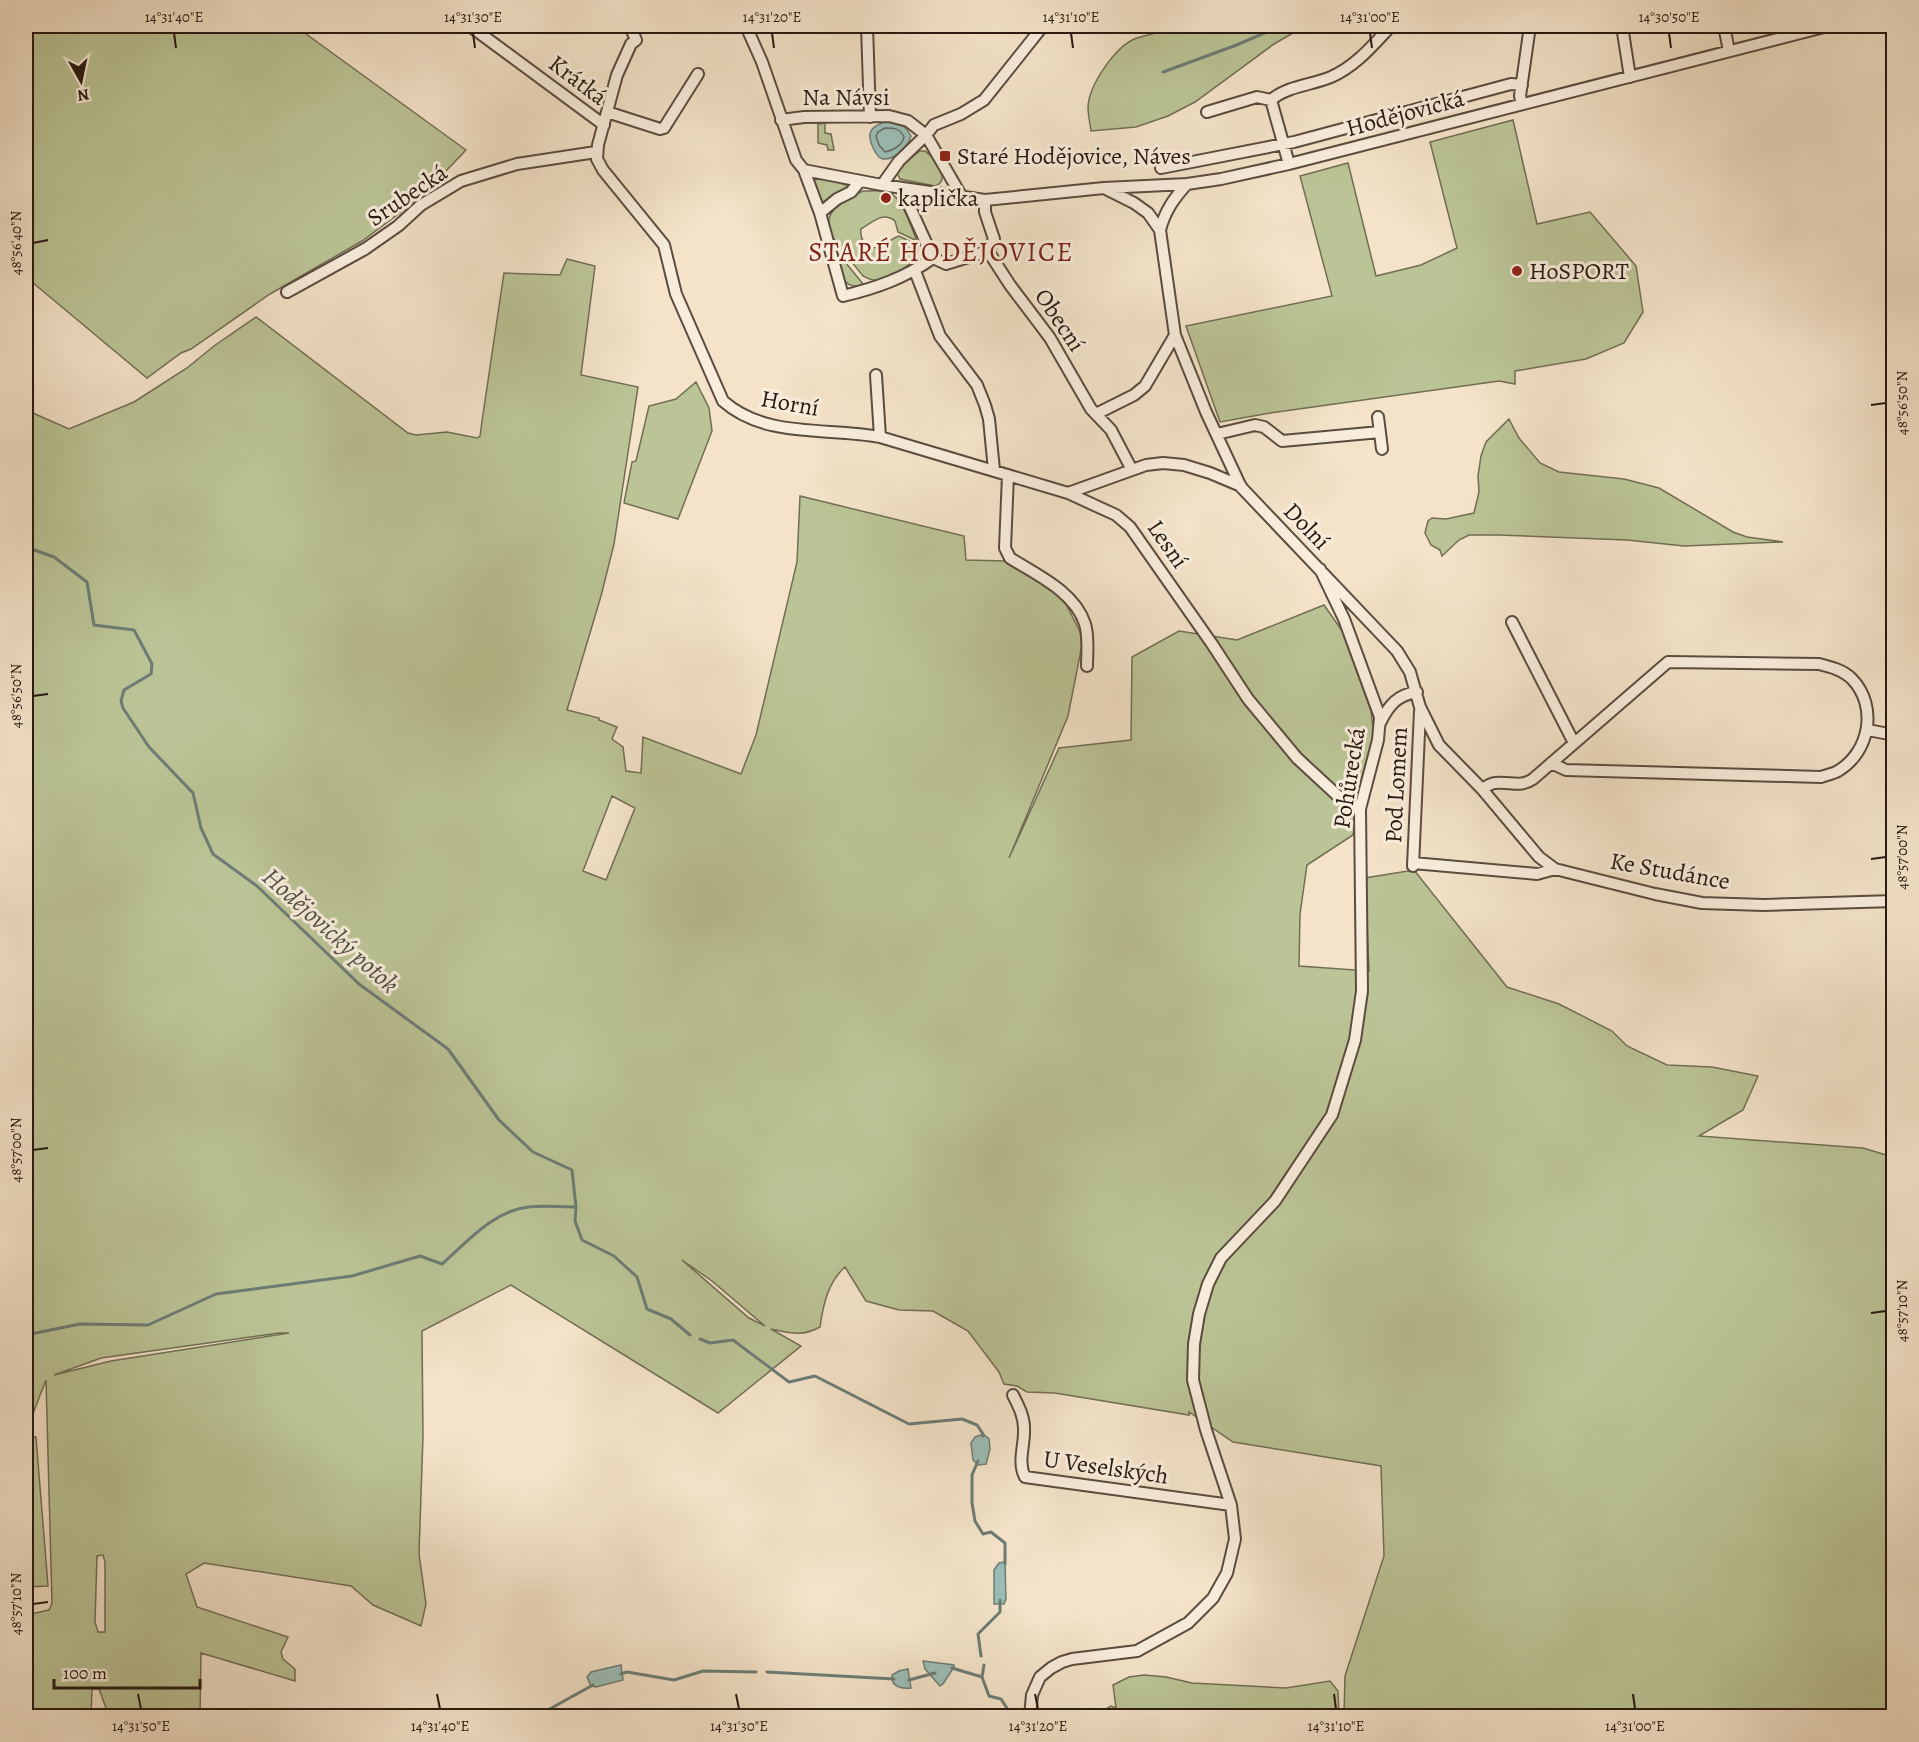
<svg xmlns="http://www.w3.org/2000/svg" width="1919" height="1742" viewBox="0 0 1919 1742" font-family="Alegreya,serif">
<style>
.green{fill:#bbc496;stroke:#716e54;stroke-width:1.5;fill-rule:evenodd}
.water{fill:#9cbeb7;stroke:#6d7c75;stroke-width:1.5}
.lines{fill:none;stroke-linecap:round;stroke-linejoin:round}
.shore{stroke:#626c64;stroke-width:1.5}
.stream{stroke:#6d7c75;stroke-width:3}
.minor-casing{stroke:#5a4c3f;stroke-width:14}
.minor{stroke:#f8eddc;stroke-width:10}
.ticks{fill:none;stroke:#271911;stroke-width:2}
.poi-dot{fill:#8f2418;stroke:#f8eddc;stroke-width:2}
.labels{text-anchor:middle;stroke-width:6;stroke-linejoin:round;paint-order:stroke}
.street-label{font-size:24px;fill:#271911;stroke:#f8eddc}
.poi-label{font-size:24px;fill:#271911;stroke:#f8eddc;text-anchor:start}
.water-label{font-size:26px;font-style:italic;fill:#50534b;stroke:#f8eddc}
.quarter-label{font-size:27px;letter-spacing:1.5px;fill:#7a1f14;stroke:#f8eddc}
.neatline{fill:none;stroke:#271911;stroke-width:2}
.ticks-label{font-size:15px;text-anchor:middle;fill:#271911}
</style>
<rect width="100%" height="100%" fill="#f4e3c9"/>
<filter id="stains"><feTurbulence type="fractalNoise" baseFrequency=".00333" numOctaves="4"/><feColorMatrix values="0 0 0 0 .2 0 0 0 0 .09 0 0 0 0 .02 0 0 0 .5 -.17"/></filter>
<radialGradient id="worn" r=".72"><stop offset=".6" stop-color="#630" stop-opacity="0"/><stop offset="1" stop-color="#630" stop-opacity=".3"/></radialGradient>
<!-- green -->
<path class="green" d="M26,26h269l171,124 -46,48 -58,43 -92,53 -79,55 -10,4 -34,25 -121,-101z
M1211,26h94l-31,18 -79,58 -27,14 -32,11 -45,4c-1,-8 -3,-16 -3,-24 1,-22 28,-62 49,-69 24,-8 50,-10 74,-12z
M1513,120l24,104 53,-12 46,54 7,46 -19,31 -38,16 -71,12v13l-16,-3 -229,32 -50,9 -34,-96 146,-30 -32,-120 48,-13 28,113 45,-11 36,-17 -27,-106z
M825,123v10l6,1 3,16h-6l-1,-5 -9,-2v-19z
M920,151h5c9,5 27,30 10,35l-35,-7 -3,-6 3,-7z
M814,175l32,10 2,2 -26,16 -11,-27z
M863,191c8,0 17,-1 25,1 14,4 24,37 29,49l-19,-9 -3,-11c-12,-10 -22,1 -34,8 -1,5 0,9 3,14 9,13 25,-4 35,-7l19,9c0,5 0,10 -3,14 -5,7 -30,21 -38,21 -5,1 -10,-2 -14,-4 -28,-36 -61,-60 0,-85z
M836,251l28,34c-24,6 -24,-15 -29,-33z
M567,259l28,7 -14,109 57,12 -24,157 -13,52 -34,114 32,8v2l18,7 -5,12 11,8 3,24 15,2 2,-36 98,37 15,-39 41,-173 3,-66 164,40 2,24 39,1 24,12 32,25 6,8 13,26 2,13 -14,71 -59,142 50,-110 72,-8 1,-83 47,-26 58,9 87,-35 19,27 28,79 3,26 -21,98 -46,30 -7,49 -1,52 70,5 -4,-93 49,-8 93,117 52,17 53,27 15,15 40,19 45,2 46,9 -15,34 -44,26 164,12 30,9v559h-549l1,-40 39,-120 -3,-90 -148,-24 -44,-30v3l-134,-22 -28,-1 -10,-6 -13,-2 -5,-12 -31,-41 -35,-20 -34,-1 -33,-9 -21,-34c-17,15 -22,38 -25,60 -18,10 -30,6 -49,2l30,17 -83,67 -207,-128 -89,46 1,105 -4,118 7,50 -5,22 -48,-21 -22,-19 -147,-23 -18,11 11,33 91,30 -7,15 2,7 12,10v12l-94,-28 -1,63h-94v-8l-7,-19h-7l-1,27h-29l-1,-3 -7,-1v4h-28v-101l23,-5 3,-7 -6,-223 -14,36 -6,1v-1007l43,19 65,-27 53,-34 27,-22 42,-29 152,116 8,2 31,-3 30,6 3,-2 2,-15 22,-148 56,2zM612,796l23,12 -29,72 -23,-9zM682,1260l30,21 53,45 -16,-8zM279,1333h10l-178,28 -57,14 47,-17zM103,1555l2,7v70h-7l-3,-10 2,-66z
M696,382l13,26 3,23 -34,88 -54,-16 8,-41 4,-1 13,-55 27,-7z
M1509,419l10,19 21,25 19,9 65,7 35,9 74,44 14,5 36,5 -99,4 -57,-6 -129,-5h-29l-10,5 -17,16 -2,-6 -9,-5 -6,-12 3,-12 4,-3 14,1 28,-6 5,-21 -1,-16 3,-20 5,-14z
M26,1437h10l12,149 -22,1z
M1144,1675l22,2 26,6 94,5 44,-7 8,10 1,25h-246l18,-10 5,2 -3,-23 16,-8z"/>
<!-- water -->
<path class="water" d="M884,122c14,0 20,1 27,14 -3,10 -15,24 -28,23 -7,-1 -14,-18 -13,-25 1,-7 8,-9 14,-12z
M983,1434l6,5 1,10 -4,15 -8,1 -5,-5 -2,-17 4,-6z
M1005,1562l1,37 -2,5h-10v-34l5,-7z
M923,1661l31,4v2l-11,17 -3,2 -15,-17z
M621,1665l2,15 -27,7 -5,-1 -4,-9 4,-5z
M908,1669l3,19c-10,1 -20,-1 -19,-13l7,-4z"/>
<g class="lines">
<!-- shore -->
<path class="shore" d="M885,128c9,0 15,0 19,9 -2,9 -11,13 -19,15l-6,-7 -3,-9 2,-4z"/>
<!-- stream -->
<path class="stream" d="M1163,72l71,-26 47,-20
M26,547l28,10 33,25 7,43 40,5 18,34 -1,10 -27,16 -3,11 2,7 26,39 44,46 8,35 12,26 44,32 102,98 89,65 51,71 34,32 39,18 4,37 -1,14 7,19 32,16 23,21 10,32 24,10 19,16
M26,1335l54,-11 68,1 68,-31 136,-18 68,-20 22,8c25,-22 51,-53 86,-57 15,-2 32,0 48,0
M700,1339l10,4 23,-3 56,42 26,-6 94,48 53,-5 15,6 6,9v2
M978,1461l-6,14v28l3,18 8,13 8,-2 14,11v21
M981,1656l-3,-22 22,-22v-12
M984,1665l-2,12 7,19 12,3 11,17
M952,1668l30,9
M767,1672l127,7
M621,1674l6,-2 47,8 29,-9 53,1
M909,1680l26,-7
M537,1716l56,-31"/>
<defs>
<path id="minor" d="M470,26l134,99
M630,26l6,14 -5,4 -14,31 -19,70 -1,14 6,11 61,75 12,49 47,107c43,38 105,26 157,36l188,56 78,-28 17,-2 21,2 26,8 31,13
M746,26l16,36 34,98 8,10 78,15 103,15 119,-12 83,-4 34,-5 68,-15 539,-138
M867,26l3,91
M1622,26l8,51
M1724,26l5,25
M1271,100l18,64
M1522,104l-2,-8 10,-70
M607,112l53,17 4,-1 34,-54
M1207,112l50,-15 14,3c16,-14 41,-15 60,-23 25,-11 42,-32 60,-51
M781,120l23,-3 85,-1 19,5 18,14 36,62
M1161,168l133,-26 217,-58 11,1
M804,170l16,43 23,83c33,-8 62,-18 90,-38
M1187,184c-13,14 -22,27 -27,46l15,105 31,77 35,75 156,164 13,21 10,35 19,38 43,44 57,68 16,12 100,25 47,9 62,2 130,-4
M882,185l17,-24 27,-26 8,-10 27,-11 23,-14 59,-74
M1104,188l30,15 14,10 12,17
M910,189l-1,16 24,53 13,6 42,-13 6,-12 -9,-27v-12
M820,213l17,-14 14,-7 9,-11
M988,251l22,34 40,53 41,71 20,21 21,40
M915,271l25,65 37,49 8,20 4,14 5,51
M287,292l78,-43 33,-23 23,-21 40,-24 56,-17 79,-12
M876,375l4,62
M1096,414l38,-19 11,-9 30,-51
M1378,417l4,32
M1217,434l38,-9 9,2 18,14 98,-9
M1008,475l-3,73 5,10c27,17 65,34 75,66 4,12 2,30 2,42
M1068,493l48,22 14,12 82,117 36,55 49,59 40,37 23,14
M1512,622l62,121
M1380,723c9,-18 17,-28 37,-31
M1868,730l26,5
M1482,789c4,-2 9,-6 13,-6 15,-2 25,5 38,-4l135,-117 151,2c12,3 24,6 33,15 26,27 18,73 -14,92 -5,3 -12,4 -17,6l-255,-7 -15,-7
M1413,863l124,11 18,-5
M1413,866l7,-155
M1013,1395c5,10 11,21 11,33 1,17 -7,34 1,49l206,28
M1030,1716l2,-21 8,-18 11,-9 11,-6 10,-3 65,-8 51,-28 25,-25 14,-25 8,-34 -4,-34 -25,-75 -13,-50 1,-36 5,-30 9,-30 13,-26 54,-57 57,-86 23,-75 7,-49 -2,-182 18,-69 2,-23 -36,-98 -24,-50"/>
</defs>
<!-- minor casing -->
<use href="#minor" class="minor-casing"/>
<!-- minor -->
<use href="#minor" class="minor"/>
</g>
<!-- ticks -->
<path class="ticks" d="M174,33l2,15M473,33l2,15M772,33l2,15M1071,33l2,15M1370,33l2,15M1669,33l2,15M33,243l15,-3M1871,405l15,-2M33,696l15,-2M1871,859l15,-2M33,1150l15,-2M1871,1313l15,-2M33,1604l15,-2M138,1694l3,15M437,1694l3,15M736,1694l3,15M1035,1694l3,15M1334,1694l2,15M1633,1694l2,15"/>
<!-- markers -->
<g class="poi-dot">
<rect x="939" y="150" width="12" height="12" rx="3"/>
<circle cx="886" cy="198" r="6"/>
<circle cx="1517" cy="271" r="6"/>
</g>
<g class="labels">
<!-- street labels -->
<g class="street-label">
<text transform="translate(578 80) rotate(37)" y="8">Krátká</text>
<text x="846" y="105">Na Návsi</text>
<text transform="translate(1405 113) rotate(-15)" y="8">Hodějovická</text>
<text transform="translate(407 195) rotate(-34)" y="8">Srubecká</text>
<text transform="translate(1060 320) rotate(56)" y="8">Obecní</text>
<text transform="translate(790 403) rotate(10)" y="8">Horní</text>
<text transform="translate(1307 526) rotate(46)" y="8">Dolní</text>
<text transform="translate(1168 544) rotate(55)" y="8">Lesní</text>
<text transform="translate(1349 778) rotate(-81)" y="8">Pohůrecká</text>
<text transform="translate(1396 785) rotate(-87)" y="8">Pod Lomem</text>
<text transform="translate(1670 871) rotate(10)" y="8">Ke Studánce</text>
<text transform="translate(1106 1467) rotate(8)" y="8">U Veselských</text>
</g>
<!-- poi labels -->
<g class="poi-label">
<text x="957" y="164">Staré Hodějovice, Náves</text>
<text x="898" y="206">kaplička</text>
<text x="1529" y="279">HoSPORT</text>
</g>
<!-- water labels -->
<g class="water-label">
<text transform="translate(331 930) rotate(42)" y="9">Hodějovický potok</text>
</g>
<!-- quarter labels -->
<g class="quarter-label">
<text x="941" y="261">STARÉ HODĚJOVICE</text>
</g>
</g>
<!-- margin -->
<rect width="1919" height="1742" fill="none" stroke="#f4e3c9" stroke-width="66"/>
<!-- north arrow -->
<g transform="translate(81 81) rotate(171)" stroke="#f8eddc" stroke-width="4.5" paint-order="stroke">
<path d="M0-4.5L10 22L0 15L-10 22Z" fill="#271911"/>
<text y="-9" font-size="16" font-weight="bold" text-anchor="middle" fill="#271911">N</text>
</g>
<!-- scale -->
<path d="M54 1679v9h146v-9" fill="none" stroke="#271911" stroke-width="3"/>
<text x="63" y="1679" font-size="18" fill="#271911" stroke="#f8eddc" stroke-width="4.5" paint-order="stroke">100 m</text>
<rect x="33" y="33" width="1853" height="1676" class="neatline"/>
<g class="ticks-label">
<text x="174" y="22">14°31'40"E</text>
<text x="473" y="22">14°31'30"E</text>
<text x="772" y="22">14°31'20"E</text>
<text x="1071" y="22">14°31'10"E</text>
<text x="1370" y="22">14°31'00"E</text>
<text x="1669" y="22">14°30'50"E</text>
<text transform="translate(16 243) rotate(-90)" y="5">48°56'40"N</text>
<text transform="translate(1902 403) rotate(-90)" y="5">48°56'50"N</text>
<text transform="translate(16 696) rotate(-90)" y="5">48°56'50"N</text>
<text transform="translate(1902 857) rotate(-90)" y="5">48°57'00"N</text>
<text transform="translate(16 1150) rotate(-90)" y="5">48°57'00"N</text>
<text transform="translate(1902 1311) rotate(-90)" y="5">48°57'10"N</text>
<text transform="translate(16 1604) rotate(-90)" y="5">48°57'10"N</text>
<text x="141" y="1731">14°31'50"E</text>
<text x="440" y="1731">14°31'40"E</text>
<text x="739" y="1731">14°31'30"E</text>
<text x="1038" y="1731">14°31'20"E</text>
<text x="1336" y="1731">14°31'10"E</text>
<text x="1635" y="1731">14°31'00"E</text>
</g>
<rect width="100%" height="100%" filter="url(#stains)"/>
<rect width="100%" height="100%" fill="url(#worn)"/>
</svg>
